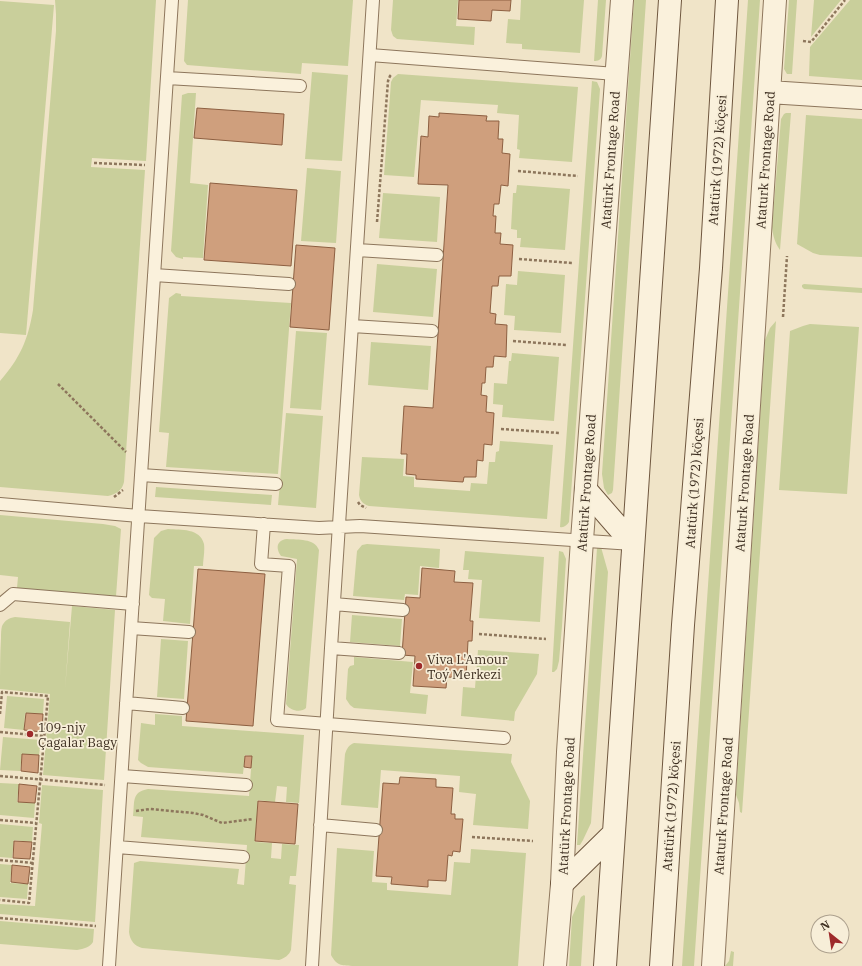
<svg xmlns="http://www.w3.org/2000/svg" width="862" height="966" viewBox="0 0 862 966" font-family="'IBM Plex Serif',serif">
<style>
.green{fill:#c9cf9b}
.building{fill:#cf9f7d;stroke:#8d5f41}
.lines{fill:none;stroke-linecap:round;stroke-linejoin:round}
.service-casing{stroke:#8d765c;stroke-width:14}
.minor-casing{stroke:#8d765c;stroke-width:24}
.secondary-casing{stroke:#6f573f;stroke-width:24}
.path{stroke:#8d765c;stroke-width:2.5;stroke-dasharray:3 2;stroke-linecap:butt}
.service{stroke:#faf1dc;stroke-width:12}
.minor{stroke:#faf1dc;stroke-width:22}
.secondary{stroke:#faf1dc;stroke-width:22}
.poi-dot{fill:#9e2a2b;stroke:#f7eed8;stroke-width:1.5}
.labels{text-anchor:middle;stroke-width:3.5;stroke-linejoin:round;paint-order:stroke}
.street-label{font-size:13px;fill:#3d2e20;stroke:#f7eed8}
.poi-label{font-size:13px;fill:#3d2e20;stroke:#f7eed8;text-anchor:start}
</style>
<rect width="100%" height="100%" fill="#f0e4c8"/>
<!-- green -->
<path class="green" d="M55,0h101l-10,161 -54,-3 -1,9 54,3 -21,312c-2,9 -8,12 -16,14l-108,-9v-106c20,-23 28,-41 33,-71l23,-279v-17z
M188,0h165l-5,66 -46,-3 -1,11 -114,-9 -3,-4z
M393,0h65l-2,26 19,1 -1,18 -77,-6 -4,-3 -2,-6z
M521,0h63l-4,53 -58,-4v-5l-16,-1 2,-24 12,1z
M598,0h8l-4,56c-1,4 -4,5 -8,5z
M634,0h12l-33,490 -1,3 -4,2 -4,-7 -2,-14z
M748,0h12l-66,966h-12z
M789,0h8l-5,74h-5l-3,-5z
M814,0h27l-30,37z
M850,0h12v80l-53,-4 1,-29z
M0,1l54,4 -28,330 -26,-2z
M312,72l36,3 -6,86 -37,-2z
M398,74l180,13 -6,75 -53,-4 1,-8 -3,-1 2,-34 -22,-2 1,-8 -77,-5 -7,77 -30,-2 7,-93 2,-4z
M592,81l5,1 3,7 -31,433c-2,3 -5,6 -9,5z
M188,93h8l-6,90 18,2 -5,73 -20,-1v2l-7,-2 -5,-6 11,-156z
M786,113h5l-11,137c-5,-7 -7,-14 -8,-23l9,-108 3,-5z
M806,115l56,4v138l-42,-2 -7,-2 -16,-9z
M307,168l34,3 -5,72 -35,-2z
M517,185l53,4 -5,61 -45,-3 1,-9h-4v-8l-6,-1 2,-36h3z
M383,193l57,4 -3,45 -58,-4z
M377,264l60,5 -4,48 -60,-5z
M518,271l47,4 -4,58 -47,-3 1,-14 -11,-1 2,-31 11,1z
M804,284l58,4v5l-58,-4 -2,-2v-2z
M176,293l5,1v2l110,7 -13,171 -112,-7 3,-34 -10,-1 10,-134z
M776,321l-34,492 -2,-1 -1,-9 -3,-8 29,-455 5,-12z
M810,324l49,3 -12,167 -68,-4 11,-159 13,-5z
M296,331l31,2 -6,77 -31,-2z
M371,342l60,4 -3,44 -60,-5z
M512,353l47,4 -5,64 -52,-4 1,-12 -10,-1 1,-21 13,1 2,-23h2z
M286,413l37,3 -7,92 -38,-3z
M500,441l53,4 -6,74 -178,-13c-6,-2 -9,-5 -10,-11l3,-38 42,2 -1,17 11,1v10l56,4 1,-8 16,1 2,-22h6l1,-10 3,-1z
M156,487l116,8 -1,10 -116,-8z
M0,515l103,9 12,2 6,3 -5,67 -99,-8 1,-11 -18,-2z
M168,529c13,1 32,-1 36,15 1,7 -1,16 -1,22h-9l-4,58 -27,-3 2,-22 -13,-1 -3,-3 5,-57 7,-7z
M287,539c11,1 27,-1 32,11l-13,158c-5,5 -16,3 -20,-4l11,-145 -16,-3c-6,-8 -4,-16 6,-17z
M367,544l73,5 -1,19 -19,-2 -2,29 -13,-1 -1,6 -51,-4 4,-45 5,-6z
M601,547l7,25 -17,251 -8,17 -3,5h-3l20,-297z
M465,551l79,6 -4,65 -61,-4 3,-38 -14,-1 1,-9h-6z
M559,551l4,1 3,7 -4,67 -3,35 -2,8 -3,3h-2z
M72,606l43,4 -11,170 -61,-5 7,-81 -50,-5c0,-17 0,-34 1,-51 0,-4 0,-8 1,-12 3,-6 7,-8 13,-9l55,5 -5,67z
M352,615l50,4 -2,27 -50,-4z
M161,639l27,2 -4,58 -27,-2z
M478,650l61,4 -2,20 -22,38 -1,9 -53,-5 2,-29 12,1z
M354,657l59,5 -3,31 18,2 -2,19 -72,-6 -4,-3 -4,-6 2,-30 2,-3 4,-1z
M7,696l37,3 -1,15 -18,-1 -1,17 -20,-2z
M155,714l27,2v10l122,9 -5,68 -13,-1 1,-15 -10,-1 -2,16 -17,-2 -3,42 17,1 -1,15 10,1 1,-15 17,1 -3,31h-6l-1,8 7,1 -5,65c-2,5 -6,8 -12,10l-137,-12c-7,-2 -12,-7 -13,-16l5,-69 6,-2 99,8 -2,15 7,1 3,-40 -106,-8 2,-20 -10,-1c2,-14 -2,-24 15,-27l101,7 3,-40 -7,-1 -2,19 -95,-7 -7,-4 -3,-3 3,-37 14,2z
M3,737l38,3 -2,15 -17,-1 -2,17 -20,-1z
M354,743l158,11 -1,8 19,39 -2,28 -55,-4 3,-31 -17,-2 1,-16 -79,-6 -3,38 -37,-3 4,-51c2,-6 4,-9 9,-11z
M0,783l19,1 -2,18 18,1 -1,15 -34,-3z
M42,785l61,5 -8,132 -95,-8v-10l35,2 7,-82 -3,-1z
M0,824l33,3 -1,15 -18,-2 -2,18 -12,-1z
M337,848l37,3 -2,31 15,1v7l64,5 3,-33 16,1 1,-14 55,4 -8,113h-166c-11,-1 -15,0 -21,-11z
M0,864l12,1 -2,18 18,1 -1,15 -27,-2z
M584,895l1,1v3l-4,67h-12l3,-49 9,-20z
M0,921l94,8 -1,13c-3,5 -9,7 -16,8l-77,-6z
M731,951l3,1 -1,14h-8l4,-5z"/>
<!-- building -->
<path class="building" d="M459,0h52l-1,11 -18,-1 -1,11 -33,-2z
M197,108l87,6 -2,31 -88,-7z
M439,113l48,3 -1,5h13l-1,18h5l-1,14 8,1 -2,32 -7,-1 -2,19h-5l-1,12h3l-1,17h6l-1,11 13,1 -2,31h-12l-1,10h-6l-2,27 6,1 -1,10 12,1 -1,32 -12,-1 -1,11h-7l-1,16h-3l-1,12 6,1 -1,16 8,1 -2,32 -8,-1 -1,17 -6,-1 -1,17h-12l-1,5 -47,-3v-4l-10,-1 1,-20h-6l3,-48 29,2 15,-223 -30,-1 3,-48 7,1 1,-21 10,1z
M210,183l87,7 -6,76 -87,-6z
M296,245l39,3 -6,82 -39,-3z
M422,568l33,3 -1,11 19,1 -3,38h3l-1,20h-4l-2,37 -19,-1 -1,11 -33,-2 2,-30 -13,-1 4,-58 14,1z
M198,569l67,5 -12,152 -67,-5z
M26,713l17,1 -1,18 -18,-2z
M22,754l17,1 -1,18 -17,-2z
M245,756h7l-1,12 -7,-1z
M400,777l36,2v8l17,1 -2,26h4v5h8l-3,33 -7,-1 -1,5 -4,-1 -2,26 -18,-1v7l-37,-3 1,-7 -16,-1 7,-93 16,1z
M19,784l18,2 -2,17 -17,-1z
M258,801l40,3 -3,40 -40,-3z
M14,841l18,1 -2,17 -17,-1z
M12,865l18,2 -2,17 -17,-2z"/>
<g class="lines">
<defs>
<path id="service" d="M370,55l246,19
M167,78l133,8
M357,250l80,5
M154,275l135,9
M352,326l80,5
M141,475l135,9
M0,504l139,12 180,12 41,-2 273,18
M264,524l-3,40 28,2 -12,154 227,18
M334,604l69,6
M0,605l13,-11 120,10
M131,628l58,4
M331,648l68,5
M126,703l57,5
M122,776l124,9
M320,825l56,5
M117,847l126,10
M109,966l63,-966
M312,966l19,-318 42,-648"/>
<path id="minor" d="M769,92l93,6
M555,966l7,-82 6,-132 14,-212 40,-540
M713,966l62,-966"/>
<path id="secondary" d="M586,490l47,54
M562,884l52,-51
M605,966l65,-966
M661,966l22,-341 28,-357 16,-268"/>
</defs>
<!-- service casing -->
<use href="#service" class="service-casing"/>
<!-- minor casing -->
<use href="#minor" class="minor-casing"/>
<!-- secondary casing -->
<use href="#secondary" class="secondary-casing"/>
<!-- path -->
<path class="path" d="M803,41l8,1 34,-42
M94,163l51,2
M518,171l60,5
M377,222l11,-141 2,-5 2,-2
M519,259l53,4
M783,317l4,-61
M513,341l53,4
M58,384l68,68
M501,429l59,4
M114,497l9,-7
M358,502l2,3 6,3
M479,634l67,5
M0,714l2,-22 46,4 -19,207 -29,-3
M0,732l44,4
M0,776l105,9
M136,811l14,-2 43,4 10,2 19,8 31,-4
M0,820l36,3
M472,837l61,4
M0,860l33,3
M0,918l96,8"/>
<!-- service -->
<use href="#service" class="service"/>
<!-- minor -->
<use href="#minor" class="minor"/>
<!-- secondary -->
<use href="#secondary" class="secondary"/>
</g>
<!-- markers -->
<g class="poi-dot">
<circle cx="419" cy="666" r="4"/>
<circle cx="30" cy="734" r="4"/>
</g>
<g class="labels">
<!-- street labels -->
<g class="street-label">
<text transform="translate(610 160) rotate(-86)" y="5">Atatürk Frontage Road</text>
<text transform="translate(717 160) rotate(-86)" y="5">Atatürk (1972) köçesi</text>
<text transform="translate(765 160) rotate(-86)" y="5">Ataturk Frontage Road</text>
<text transform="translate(586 483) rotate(-86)" y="5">Atatürk Frontage Road</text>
<text transform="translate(694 483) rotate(-86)" y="5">Atatürk (1972) köçesi</text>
<text transform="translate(744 483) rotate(-86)" y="5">Ataturk Frontage Road</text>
<text transform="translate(566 806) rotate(-87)" y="5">Atatürk Frontage Road</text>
<text transform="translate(671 806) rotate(-86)" y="5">Atatürk (1972) köçesi</text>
<text transform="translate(723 806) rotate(-86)" y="5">Ataturk Frontage Road</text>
</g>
<!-- poi labels -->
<g class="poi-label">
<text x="427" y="664">Viva L'Amour<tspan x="427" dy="15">Toý Merkezi</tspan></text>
<text x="38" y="732">109-njy<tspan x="38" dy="15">Çagalar Bagy</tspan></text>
</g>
</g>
<!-- north arrow -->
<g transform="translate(830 934) rotate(330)"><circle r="19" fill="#f7eed8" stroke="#ada18e"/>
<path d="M0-3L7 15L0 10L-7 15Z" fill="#9e2a2b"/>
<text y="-6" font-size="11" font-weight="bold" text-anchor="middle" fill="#3d2e20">N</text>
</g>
</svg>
